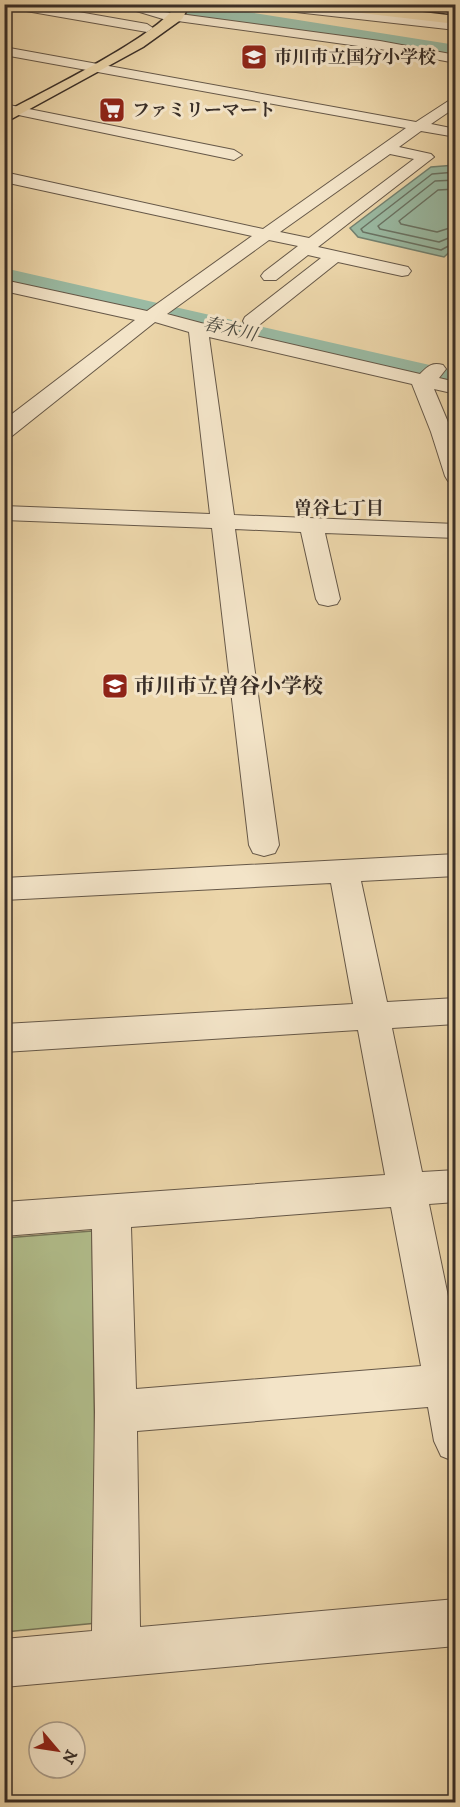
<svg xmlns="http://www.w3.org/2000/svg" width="460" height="1807" viewBox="0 0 460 1807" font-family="'IM FELL DW Pica','Noto Serif JP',serif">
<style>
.green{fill:#b2bf8d;stroke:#76765a;stroke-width:1.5}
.water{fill:#9abaa3;stroke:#738271;stroke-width:1.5}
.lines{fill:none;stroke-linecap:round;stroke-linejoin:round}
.shore{stroke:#6a7465;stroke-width:1.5}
.river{fill:#9abaa3;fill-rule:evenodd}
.highway-tunnel{stroke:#c8b490;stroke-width:14;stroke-dasharray:14 7;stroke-linecap:butt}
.minor-casing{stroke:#665848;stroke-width:2}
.major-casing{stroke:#392e27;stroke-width:3}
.highway-casing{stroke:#392e27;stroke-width:3}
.minor{fill:#f3e4c8;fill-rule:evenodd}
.major{fill:#ecd6aa;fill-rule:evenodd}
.highway{fill:#ecd6aa;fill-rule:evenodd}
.labels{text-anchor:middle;stroke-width:6;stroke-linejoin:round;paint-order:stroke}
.far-poi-label{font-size:18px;font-weight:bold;fill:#392e27;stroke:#f3e4c8;text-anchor:start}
.far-water-label{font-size:18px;font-style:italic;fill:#4c4a40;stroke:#f3e4c8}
.far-neighbourhood-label{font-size:18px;font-weight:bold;fill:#392e27;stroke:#f3e4c8}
.poi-label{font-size:21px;font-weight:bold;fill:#392e27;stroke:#f3e4c8;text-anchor:start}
</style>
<rect width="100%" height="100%" fill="#ecd6aa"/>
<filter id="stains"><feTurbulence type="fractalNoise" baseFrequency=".00333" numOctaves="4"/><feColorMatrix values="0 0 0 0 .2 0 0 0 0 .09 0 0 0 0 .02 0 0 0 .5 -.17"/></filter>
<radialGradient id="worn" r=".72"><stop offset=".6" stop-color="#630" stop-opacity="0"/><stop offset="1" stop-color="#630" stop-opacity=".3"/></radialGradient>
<!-- green -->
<path class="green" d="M92,1231l5,392 -92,9v-394z"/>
<!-- water -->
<path class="water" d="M455,165v82l-11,10 -86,-20 -8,-9 81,-61z"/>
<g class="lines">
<!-- shore -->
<path class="shore" d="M456,172l-24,2 -71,55 2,3 78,18 15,-8
M456,180l-21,1 -57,45 2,3 59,13 17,-7
M456,189l-18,1 -39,31 2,3 36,8 19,-6"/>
<!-- river -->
<path class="river" d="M146,4h51l259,41v13l-300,-48 -7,-2z
M4,268l452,103v20l-452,-105z"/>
<!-- highway-tunnel -->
<path class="highway-tunnel" d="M384,4l72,8"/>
<defs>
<path id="minor" d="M4,4h29l114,20 6,4 -6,4 -138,-24z
M113,4h30l22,8 215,29 76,14v8l-76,-14 -217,-30z
M297,4l159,18v8l-169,-19 -71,-2 -6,-4z
M4,47l412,75 40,-26v11l-25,17 25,5v8l-35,-6 -22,16 32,7 3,3 -116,90 90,20 3,4 -3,4 -6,1 -64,-14 -79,63h-14l-2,-4 2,-4 76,-59 -13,-3 -32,25h-12l-3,-4 3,-4 34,-26 -29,-6 -102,74 49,13 204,47c8,-8 12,-12 23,-9l3,4 -7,9 17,4v12l-22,-5 22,52v42l-8,-2 -3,-5 -14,-44 -19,-48 -203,-47 25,178 222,9v14l-131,-5 15,66 -3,5 -9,2 -9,-2 -3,-5 -15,-67 -66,-3 44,316 -4,8 -11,3 -11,-3 -4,-8 -37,-317 -208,-8v-14l206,8 -21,-182 -34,-10 -143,114 -8,1v-17l131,-100 -131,-29v-11l143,31 105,-75 -248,-54v-10l259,57 143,-101 -402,-73zM390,154l24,5 -105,79 -29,-6z
M4,104l230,46 8,5 -8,5 -230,-48z
M456,854v22l-95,5 26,121 69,-4v26l-64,4 30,144 34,-2v32l-27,2 27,131v127l-15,-6 -7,-15 -6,-34 -291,24 3,196 316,-28v47l-452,41v-48l88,-8 3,-219 -3,-183 -88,7v-34l381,-27 -27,-145 -354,22v-28l349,-20 -22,-121 -327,17v-22zM391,1207l30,159 -285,23 -5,-162z"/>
<path id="major" d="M177,4h13l-8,15 -39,28 -139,76v-10c38,-21 155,-77 173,-109z"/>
<path id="highway" d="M312,4h43l101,12v8l-138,-16z"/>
</defs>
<!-- minor casing -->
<use href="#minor" class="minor-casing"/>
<!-- major casing -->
<use href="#major" class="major-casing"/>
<!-- highway casing -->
<use href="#highway" class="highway-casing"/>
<!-- minor -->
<use href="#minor" class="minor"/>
<!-- major -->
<use href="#major" class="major"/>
<!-- highway -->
<use href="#highway" class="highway"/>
</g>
<!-- icons -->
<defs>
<symbol id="school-square" viewBox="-11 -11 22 22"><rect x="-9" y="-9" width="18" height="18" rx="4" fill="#8f2418" stroke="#f3e4c8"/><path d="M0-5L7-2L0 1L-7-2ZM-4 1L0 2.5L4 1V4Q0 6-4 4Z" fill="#fff"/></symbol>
<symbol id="supermarket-square" viewBox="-11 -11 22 22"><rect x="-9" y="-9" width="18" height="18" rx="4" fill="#8f2418" stroke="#f3e4c8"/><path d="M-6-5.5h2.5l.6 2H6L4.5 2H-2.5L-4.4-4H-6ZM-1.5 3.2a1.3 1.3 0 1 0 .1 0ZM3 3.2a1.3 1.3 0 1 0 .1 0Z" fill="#fff"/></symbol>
</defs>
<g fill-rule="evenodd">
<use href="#school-square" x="239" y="42" width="30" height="30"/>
<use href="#supermarket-square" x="97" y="95" width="30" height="30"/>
<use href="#school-square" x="100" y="671" width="30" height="30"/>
</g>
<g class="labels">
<!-- far-poi labels -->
<g class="far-poi-label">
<text x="274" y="63">市川市立国分小学校</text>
<text x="132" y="116">ファミリーマート</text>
</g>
<!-- far-water labels -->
<g class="far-water-label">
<text transform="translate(230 329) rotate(13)" y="6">春木川</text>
</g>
<!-- far-neighbourhood labels -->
<g class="far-neighbourhood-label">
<text x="339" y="514">曽谷七丁目</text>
</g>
<!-- poi labels -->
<g class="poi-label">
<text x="134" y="693">市川市立曽谷小学校</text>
</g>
</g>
<!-- margin -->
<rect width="460" height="1807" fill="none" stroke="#ecd6aa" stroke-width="24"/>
<rect x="6" y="6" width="448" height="1795" fill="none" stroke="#392e27" stroke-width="3"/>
<rect x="12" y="12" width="436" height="1783" fill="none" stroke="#392e27" stroke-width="1.5"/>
<!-- north arrow -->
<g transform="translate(57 1750) rotate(119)"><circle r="28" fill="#f3e4c8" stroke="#a99b88" stroke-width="1.5"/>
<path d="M0-4.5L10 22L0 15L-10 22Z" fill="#8f2418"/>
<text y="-9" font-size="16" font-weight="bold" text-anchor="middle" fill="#392e27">N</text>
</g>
<rect width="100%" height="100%" filter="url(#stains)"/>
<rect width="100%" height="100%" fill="url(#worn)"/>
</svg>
